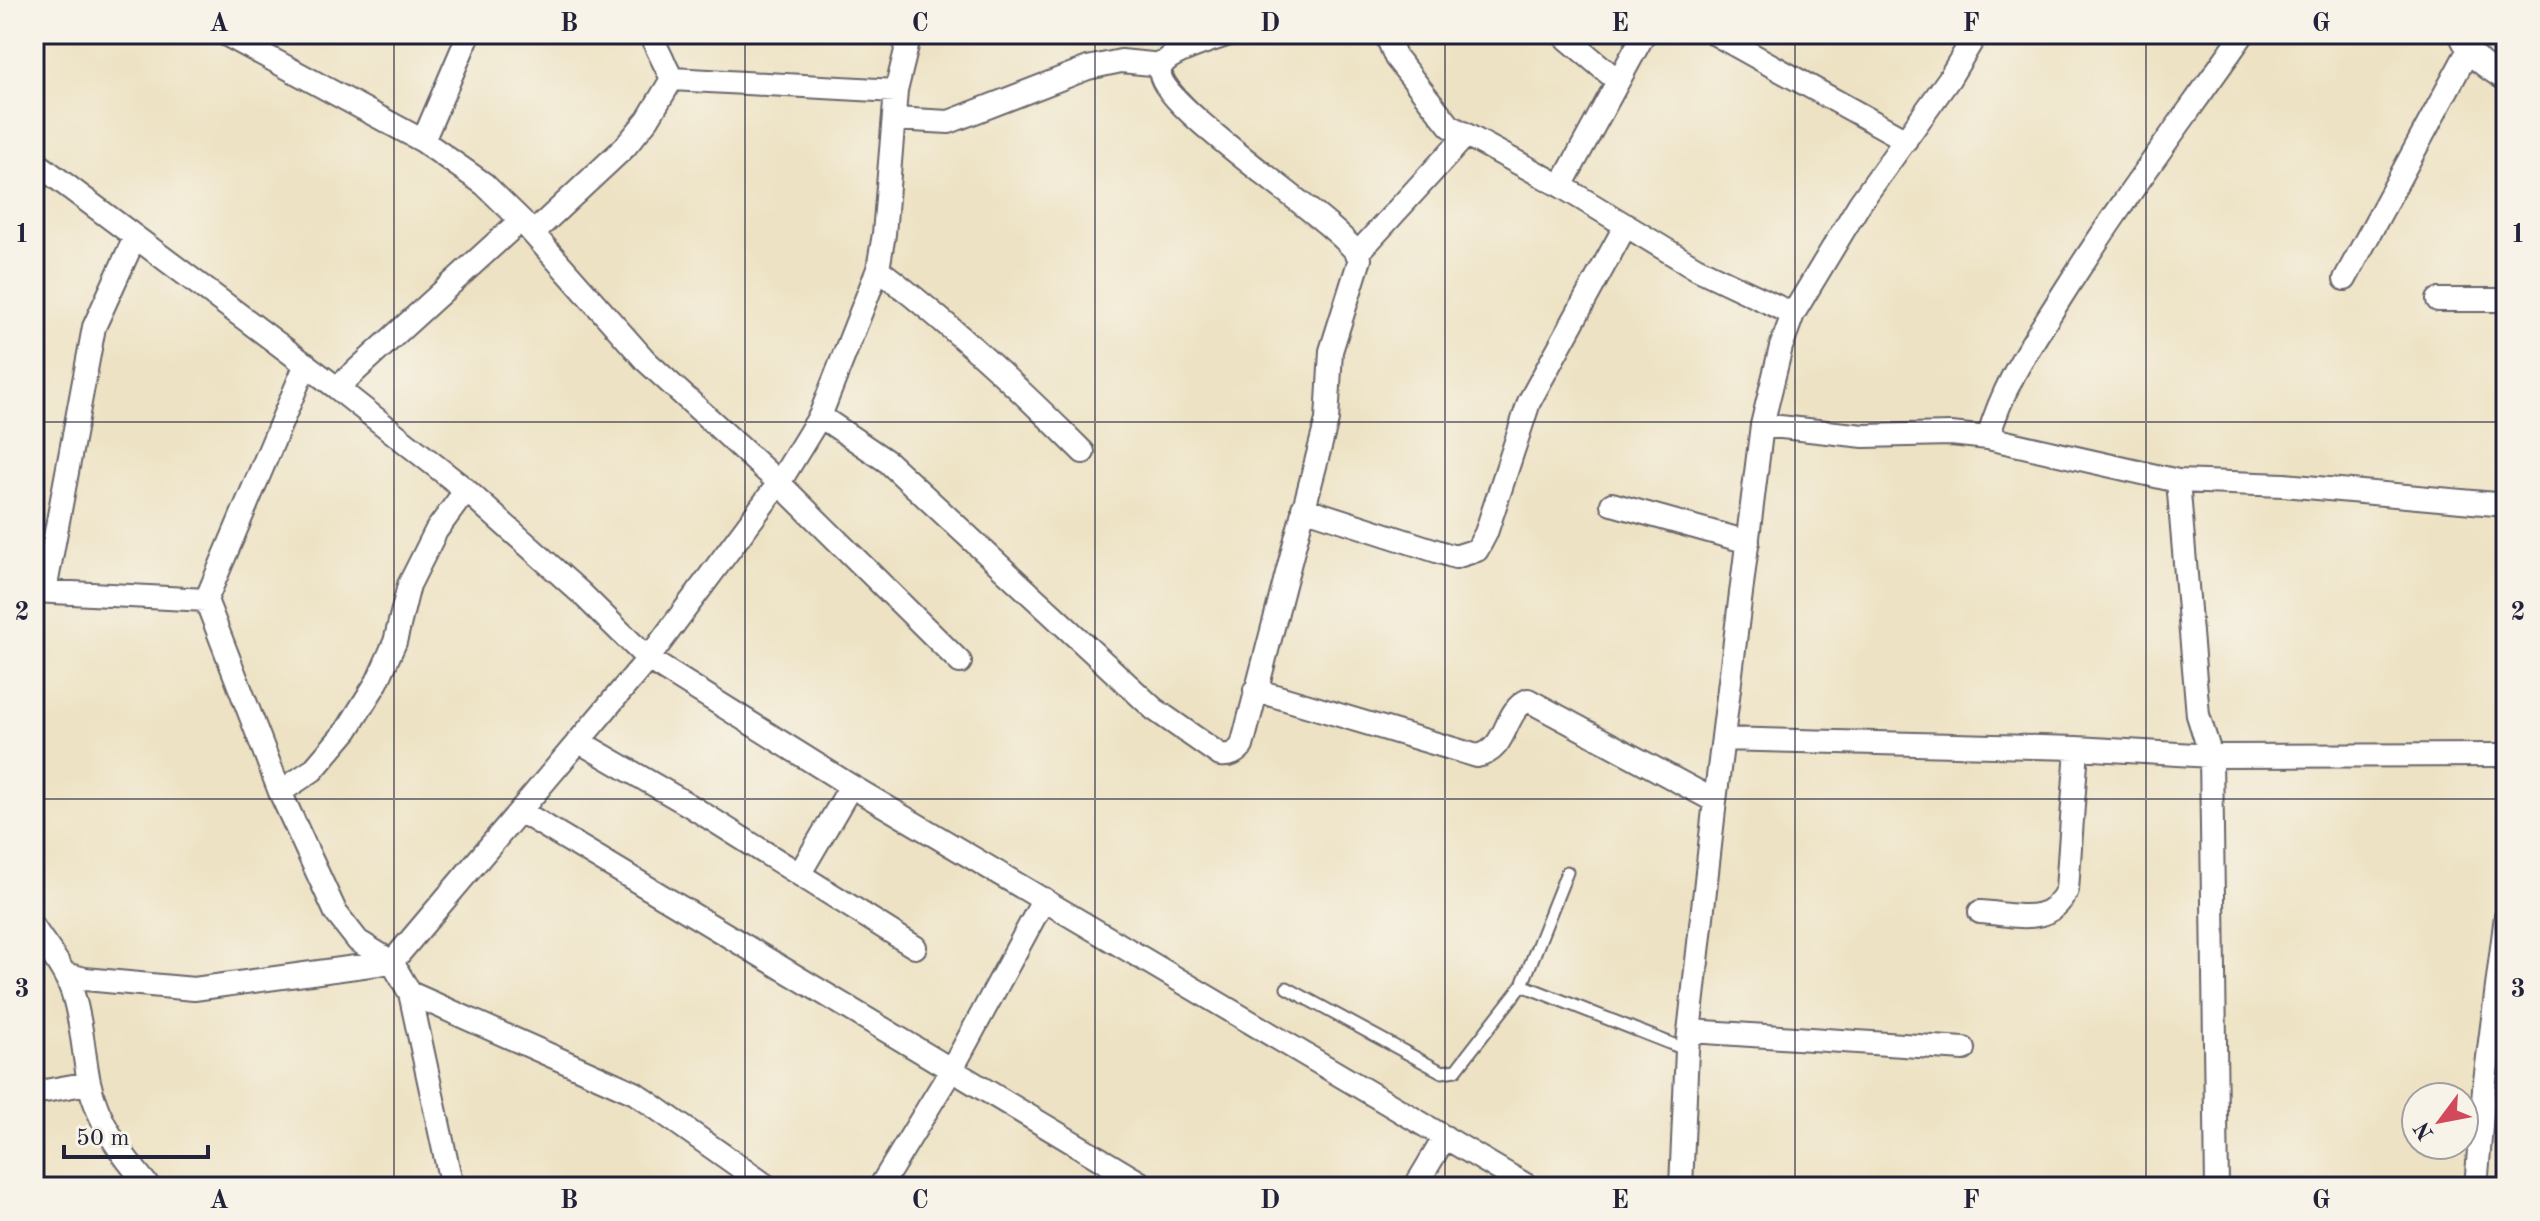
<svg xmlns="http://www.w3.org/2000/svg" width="2540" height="1221" viewBox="0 0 2540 1221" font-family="'Old Standard TT',serif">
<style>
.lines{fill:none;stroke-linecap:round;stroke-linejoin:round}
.lane-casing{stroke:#69656b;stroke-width:15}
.street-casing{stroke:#69656b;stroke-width:26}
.lane{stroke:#fff;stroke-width:11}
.street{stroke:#fff;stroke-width:22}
.grid{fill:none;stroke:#22223b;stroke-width:2;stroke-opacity:0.55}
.neatline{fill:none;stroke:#22223b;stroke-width:3}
.grid-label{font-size:26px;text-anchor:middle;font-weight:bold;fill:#22223b}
</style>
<rect width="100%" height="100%" fill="#f7f3e8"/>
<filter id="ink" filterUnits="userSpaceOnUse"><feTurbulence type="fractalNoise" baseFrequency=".0125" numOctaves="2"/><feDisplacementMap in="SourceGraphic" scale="16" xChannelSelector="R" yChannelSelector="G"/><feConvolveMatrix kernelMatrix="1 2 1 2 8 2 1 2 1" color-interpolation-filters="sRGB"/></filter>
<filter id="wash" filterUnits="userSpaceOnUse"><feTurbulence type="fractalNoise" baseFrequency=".006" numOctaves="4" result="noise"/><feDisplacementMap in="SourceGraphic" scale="32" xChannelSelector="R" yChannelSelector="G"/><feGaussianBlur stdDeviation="1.8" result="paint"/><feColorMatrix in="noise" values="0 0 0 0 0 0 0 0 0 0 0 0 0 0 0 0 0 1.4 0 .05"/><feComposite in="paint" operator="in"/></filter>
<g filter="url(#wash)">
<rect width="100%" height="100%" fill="#ede2c3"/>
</g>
<g filter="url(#ink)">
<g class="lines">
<defs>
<path id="lane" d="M1522,985l165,65
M1287,988l155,84 14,-2 66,-85 45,-113"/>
<path id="street" d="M225,34l198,107 61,43 37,36 125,141 133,122 181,179
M650,34l22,45
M1386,34l10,24 54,68 111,60 135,82 97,46
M1562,34l56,47
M1715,34l191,106
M2460,34c10,23 25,33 46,46
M672,79l224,12
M894,119l55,3 139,-54 33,-7 41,4
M423,141l46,-107
M34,161l303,227 129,102 116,104 66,65 203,127 678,401
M1561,186l83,-152
M533,233l92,-86 23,-28 24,-40
M1358,253l107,-117
M878,269c74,56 140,118 205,183
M2345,279l123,-228
M2438,300h68
M306,364l-100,236 74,192 56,121 22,28 34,21 18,31 42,194
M337,388l184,-168
M820,416l68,46 266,247 66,46c10,1 15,-1 22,-9l85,-326 4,-69 29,-92c-13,-35 -220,-160 -198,-194 9,-14 51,-25 67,-31
M1762,425l102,11 87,-2 37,4 190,43 106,4 222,20
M1988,438c16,-56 43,-93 73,-141 57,-91 121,-176 182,-263
M2178,481l20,234 13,41 6,431
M1612,504l136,38
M1303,508l152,49 22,-7 9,-17 43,-131 97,-177
M34,591l172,9
M45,591l49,-264 41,-90
M1255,690l222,66c32,-6 25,-44 51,-56l187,101
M1723,739l354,9 134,8 295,-1
M578,741l111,64 226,142
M280,792l33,-22 34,-40 30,-48 18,-40 14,-57 27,-54 30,-41
M520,811l627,376
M800,873l51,-87
M1980,912c35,2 69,16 87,-22l10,-142
M34,928c13,20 30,40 38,63 10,29 11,61 17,91 9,42 33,73 60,105
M65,974l20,5 109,10 198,-27 256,-303 131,-176 41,-67 58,-147 6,-35 12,-143 14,-57
M410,993l225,100 133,94
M1690,1031l274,18
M34,1093l55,-10
M880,1187l72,-118 92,-170
M1415,1187l30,-50
M1681,1187l6,-137 28,-249 47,-376 19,-78 12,-33 67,-111 89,-124 27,-45
M2476,1187l8,-98 22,-173"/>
</defs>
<!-- lane casing -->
<use href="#lane" class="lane-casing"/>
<!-- street casing -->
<use href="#street" class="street-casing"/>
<!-- lane -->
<use href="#lane" class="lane"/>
<!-- street -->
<use href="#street" class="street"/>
</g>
</g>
<!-- grid -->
<path class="grid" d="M394,34v1153M745,34v1153M1095,34v1153M1445,34v1153M1795,34v1153M2146,34v1153M34,422h2472M34,799h2472"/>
<!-- margin -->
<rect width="2540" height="1221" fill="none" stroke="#f7f3e8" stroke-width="88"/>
<!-- north arrow -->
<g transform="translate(2440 1121) rotate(238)"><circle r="38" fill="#f7f3e8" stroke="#a29fa3" stroke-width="2"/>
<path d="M0-6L14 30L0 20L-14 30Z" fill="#d1495b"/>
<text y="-12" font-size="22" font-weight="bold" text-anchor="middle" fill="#22223b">N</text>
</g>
<!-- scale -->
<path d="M64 1145v12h144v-12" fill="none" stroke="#22223b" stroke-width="4"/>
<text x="76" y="1145" font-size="24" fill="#22223b" stroke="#f7f3e8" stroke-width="6" paint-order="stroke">50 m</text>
<rect x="44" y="44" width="2452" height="1133" class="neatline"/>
<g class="grid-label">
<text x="219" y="31">A</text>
<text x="569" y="31">B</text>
<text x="920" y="31">C</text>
<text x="1270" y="31">D</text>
<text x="1620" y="31">E</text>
<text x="1971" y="31">F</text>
<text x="2321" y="31">G</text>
<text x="22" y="242">1</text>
<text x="2518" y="242">1</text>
<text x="22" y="620">2</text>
<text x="2518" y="620">2</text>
<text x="22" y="997">3</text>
<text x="2518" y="997">3</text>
<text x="219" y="1208">A</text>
<text x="569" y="1208">B</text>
<text x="920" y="1208">C</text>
<text x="1270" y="1208">D</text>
<text x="1620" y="1208">E</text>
<text x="1971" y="1208">F</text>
<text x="2321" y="1208">G</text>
</g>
</svg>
